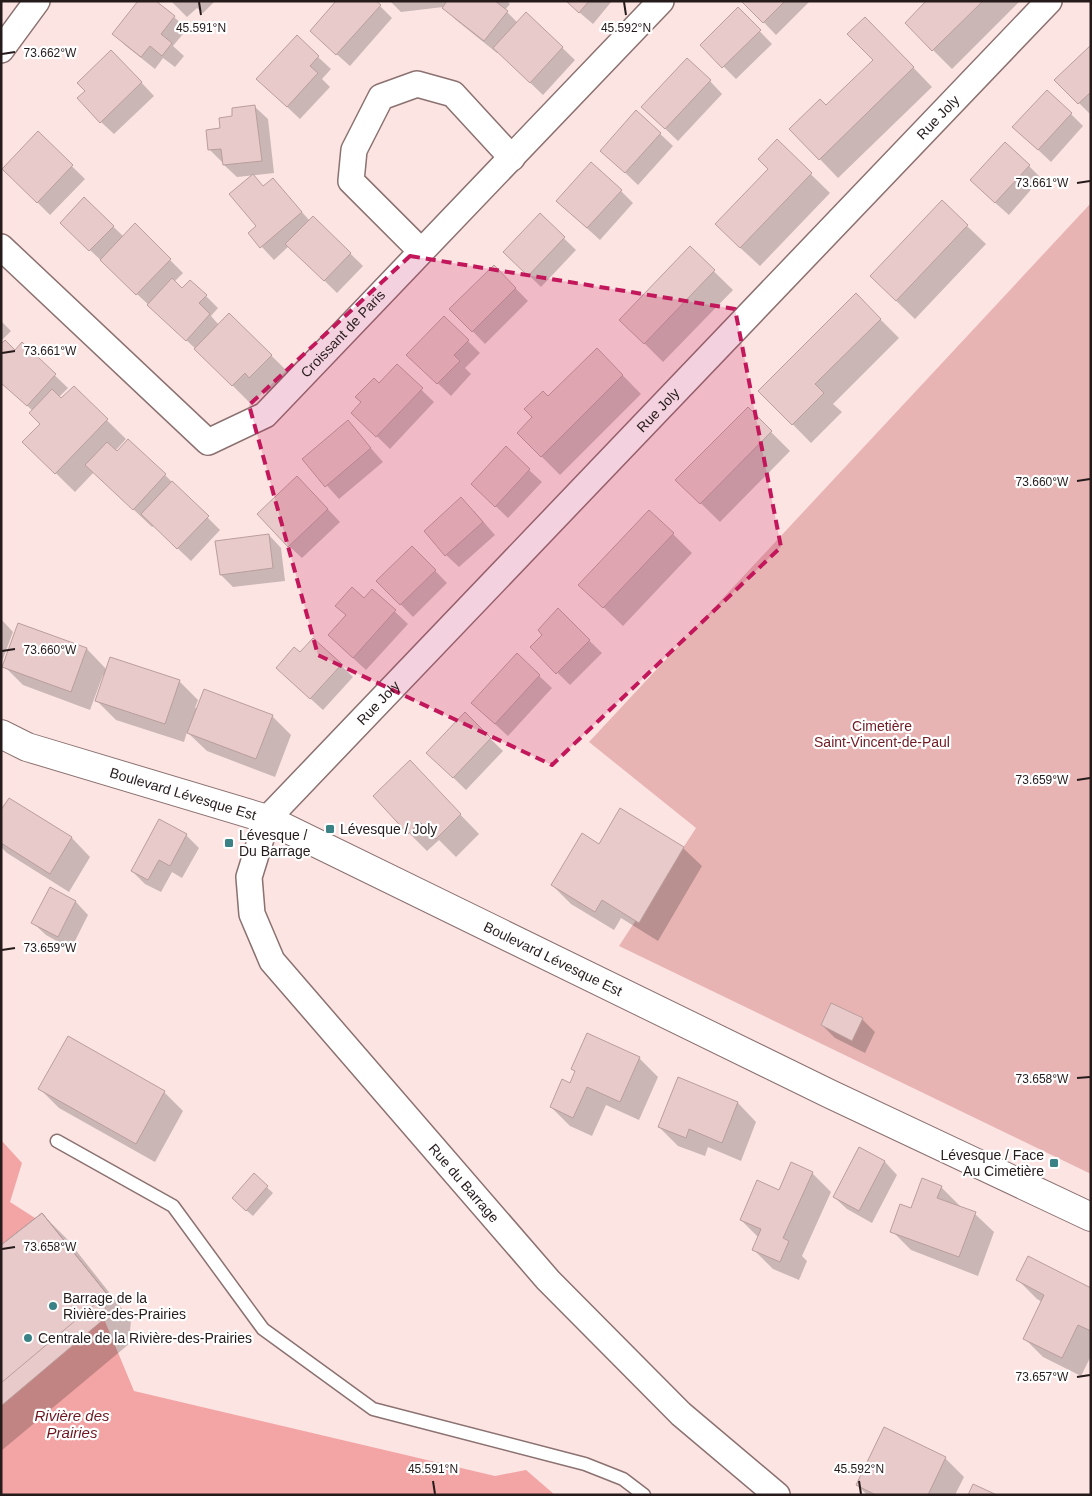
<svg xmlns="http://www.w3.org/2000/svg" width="1092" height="1496" viewBox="0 0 1092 1496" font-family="Arial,sans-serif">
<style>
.green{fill:#e7b4b3}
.water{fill:#f2a5a4}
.shadow{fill:#0003}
.building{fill:#e7cac9;stroke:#ba9e9d}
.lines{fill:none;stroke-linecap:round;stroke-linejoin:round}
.service-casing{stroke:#8b7170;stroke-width:15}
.minor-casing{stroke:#8b7170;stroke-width:28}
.tertiary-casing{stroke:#8b7170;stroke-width:30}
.service{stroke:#fff;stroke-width:12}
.minor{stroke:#fff;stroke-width:25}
.tertiary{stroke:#fff;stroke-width:28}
.marked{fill:#c2185b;fill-opacity:0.2;stroke:#c2185b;stroke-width:4;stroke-dasharray:10 6;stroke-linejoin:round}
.ticks{fill:none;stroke:#261b1b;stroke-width:2}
.poi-dot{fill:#3a8286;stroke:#fff;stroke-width:2}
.labels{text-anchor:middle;stroke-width:4.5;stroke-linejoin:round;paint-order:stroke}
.street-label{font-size:14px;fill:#261b1b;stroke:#fff}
.park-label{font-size:14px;fill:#711921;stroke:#fff}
.poi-label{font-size:14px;fill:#261b1b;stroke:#fff;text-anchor:start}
.water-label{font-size:15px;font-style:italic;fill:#6e161f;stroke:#fff}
.ticks-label{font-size:12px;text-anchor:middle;fill:#261b1b;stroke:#fff;stroke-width:4.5;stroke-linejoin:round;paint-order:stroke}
</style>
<rect width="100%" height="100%" fill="#fce4e3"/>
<!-- green -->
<path class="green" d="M1091,203v971l-472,-228 77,-118 -107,-86z"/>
<!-- water -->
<path class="water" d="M1,1140l21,23 -12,39 25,16 5,22 2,-27 65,81 -3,25 30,72 361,85 31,-6 29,25h-554z"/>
<!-- shadow -->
<path class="shadow" d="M171,1h44l-12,12 -6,-5 -10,9z
M390,1h117l3,3 -5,6 13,13 9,-9 48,46 -32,35 -45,-43 -1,1 -41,-33 -13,-13 -42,5z
M566,1h46l-19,23z
M743,1h67l-34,34z
M928,1h92l-68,68 -46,-46z
M380,6l12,12 -42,48 -26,-23z
M738,9l34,35 -36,35 -34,-34z
M174,17l13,12 -14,17 11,10 -9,11 -12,-9 -8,11 -29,-23 -12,-12z
M884,37l48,50 -94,91 -47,-49 35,-22 48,-47z
M1091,47v68l-35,-35z
M318,57l13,12 -9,10 8,8 -30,32 -29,-27z
M124,64l30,32 -40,38 -13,-12z
M710,81l12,13 -44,47 -22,-21z
M255,107l13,12 6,54 -37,4 -13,-12v-3h-2l-12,-12 11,-21 13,-12z
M637,112l36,34 -35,39 -23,-22z
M1071,114l12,12 -32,36 -37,-35z
M38,133l47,46 -35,36 -46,-46z
M777,141l53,52 -70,73 -25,-23 34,-74z
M1029,166l12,12 -32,37 -25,-22z
M273,180l37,41 3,-4 50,49 -26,27 -48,-47 -15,14 -25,-27 9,-7 6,-39z
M621,191l12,12 -33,37 -30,-27z
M85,199l39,38 11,-12 48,48 -9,9 8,7 24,7 12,12 -7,8 8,9 10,-11 61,60 -21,21 -5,-4 -13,13 -52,-52 -138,-129z
M540,215l36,35 -35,37 -36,-35z
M967,226l19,18 -71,75 -25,-24z
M690,248l43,42 -70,72 -24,-24z
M494,266l34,35 -43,43 -34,-35z
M856,295l43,43 -66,66 9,8 -31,31 -51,-52z
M444,317l36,36 -15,15 6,6 -20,22 -30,-29z
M1,321l10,10 -10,10z
M22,344l46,44 -9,9 3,3 12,-12 52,51 -11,12 50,24 55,55 -29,31 -37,-35 -2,1 -58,-55 -19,20 -51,-50 18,-18 -9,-13 -32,-29 15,-31z
M597,349l44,45 -81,81 -42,-42 16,-16 14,-19z
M397,366l37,36 -44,47 -37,-36z
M748,409l42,42 -70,71 -43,-42z
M348,422l35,40 -44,37 -36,-40z
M529,470l13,12 -34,36 -23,-22z
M310,490l30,32 -38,36 -13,-12z
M474,511l21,24 -36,32 -13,-12z
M673,534l19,19 -69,73 -24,-23z
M269,535l12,13 4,33 -52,6 -12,-12z
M412,547l35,36 -34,34 -35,-36z
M372,590l36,34 -42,46 -24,-22 5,-32 -10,-10 27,-6z
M558,610l44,43 -32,32 -39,-38 13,-12z
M1,619l12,13 -12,32z
M19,624l68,25 20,21 72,11 19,19 -3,8 77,8 19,19 -16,42 -68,-26 -20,-19 -3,10 -68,-22 -19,-19 8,-26h-2l-13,35 -67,-25 -19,-19z
M300,654l41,11 12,12 -30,33 -33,-30z
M517,655l35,33 -44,48 -23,-21z
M465,714l38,37 -37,39 -38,-37z
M428,781l51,53 -23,23 -17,-17 -12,11 -18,-18z
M9,800l63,38 18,19 -21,35 -62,-39 -6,-6v-34z
M186,835l13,13 -17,30 -10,-6 -11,20 -16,-8 -13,-13z
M599,845l84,3 19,18 -44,75 -37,-23 -7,12 -43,-26 -19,-19z
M51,889l25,13 12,13 -17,34 -25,-14 -13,-12z
M862,1019l13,13 -10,21 -30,-15 -13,-13z
M68,1038l96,54 19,19 -28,51 -96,-54 -19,-19z
M639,1058l19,19 -19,43 -33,-15 -14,31 -22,-10 -19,-19 20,-23 5,-11 -4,-4z
M738,1103l18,19 -15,39 -33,-14 -3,9 -27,-10 -19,-19z
M859,1149l26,13 12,13 -25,48 -25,-14 -13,-12z
M812,1173l19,19 -29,64 5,5 -8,19 -26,-11 -19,-19 5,-12 -18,-18 39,-29z
M254,1175l19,18 -20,23 -14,-12z
M941,1187l19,19 -1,2 16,6 19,18 -16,44 -67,-26 -19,-19 19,-21z
M42,1214l25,25 64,81 -2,24 -128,107v-205z
M1018,1280l73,9v67l-10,20 -38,-19 -19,-19 18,-36 -5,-3z
M945,1458l19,19 -9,18h-88l-10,-10z"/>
<!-- building -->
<path class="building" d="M138,1h18l19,15 -14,18 11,9 -10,13 -12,-10 -9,11 -29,-23z
M336,1h40l5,4 -45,50 -26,-24z
M447,1h48l13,10 -24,30 -42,-33z
M566,1h23l-10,12z
M741,1h44l-22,22z
M926,1h57l-51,50 -27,-28z
M738,7l23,23 -39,38 -22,-23z
M526,12l37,35 -33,36 -37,-35z
M865,17l49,50 -95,93 -30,-31 31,-30 6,6 47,-45 -26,-26z
M297,35l22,21 -9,10 8,7 -31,34 -31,-28z
M1091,45v47l-13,12 -24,-24z
M111,50l31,32 -42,41 -23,-25 8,-7 -8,-8z
M687,58l24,22 -46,49 -24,-22z
M1047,90l25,23 -34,37 -26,-23z
M255,105l7,56 -39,4 -2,-16 -13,1 -2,-20 14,-2 -1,-10 13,-2v-8z
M636,110l25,23 -36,40 -25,-22z
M38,131l35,34 -36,38 -35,-34z
M777,139l35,34 -72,75 -25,-24 53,-55 -10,-10z
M1005,142l25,23 -35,38 -25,-23z
M591,162l31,28 -35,38 -31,-27z
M253,174l10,12 10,-8 29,34 -42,36 -12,-15 8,-7 -27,-32z
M84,197l30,29 -25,25 -29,-28z
M942,200l26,25 -72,76 -26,-25z
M540,213l25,24 -37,39 -25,-24z
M313,216l38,37 -27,28 -39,-37z
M135,223l36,36 -35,36 -36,-35z
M690,246l25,24 -71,74 -25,-24z
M494,265l22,23 -44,44 -23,-23z
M172,278l10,10 8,-8 17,15 -8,8 11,11 -24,27 -39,-36z
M856,293l25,26 -66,65 9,9 -32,32 -34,-34z
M229,313l43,42 -23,23 -4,-5 -13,13 -38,-37z
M444,316l25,24 -15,15 6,6 -23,23 -31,-29z
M5,340l10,10 7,-8 34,32 -29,32 -26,-23v-39z
M597,348l26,27 -82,82 -24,-24 15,-16 -8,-8 19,-18 5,5z
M397,364l26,24 -47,49 -25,-24 10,-11 -6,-5 19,-19 5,5z
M74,386l34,33 -53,55 -33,-32 18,-18 -11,-11 23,-24 9,9z
M748,407l24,24 -72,73 -25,-24z
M348,420l23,28 -46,39 -23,-28z
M128,439l38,35 -33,36 -48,-45 22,-23 10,9z
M506,446l24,23 -35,38 -24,-23z
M297,476l31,33 -40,38 -31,-33z
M172,481l37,35 -32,33 -36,-35z
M461,497l22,25 -38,34 -21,-25z
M649,510l25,23 -71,75 -25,-23z
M269,534l4,34 -53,7 -5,-34z
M412,546l24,24 -36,35 -24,-24z
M352,587l12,11 8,-9 24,21 -43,48 -25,-23 18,-20 -11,-9z
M558,608l32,32 -34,34 -26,-27 12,-12 -4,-5z
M18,623l69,25 -16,44 -69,-25z
M313,638l29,26 -32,35 -34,-31 18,-21 6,5z
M517,653l23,22 -45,49 -24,-21z
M110,657l70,23 -15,44 -70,-23z
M204,689l69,26 -17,44 -69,-26z
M465,712l26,26 -38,40 -27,-25z
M410,760l51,54 -25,25 -16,-17 -12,12 -35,-38z
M9,798l63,39 -22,37 -49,-31v-33z
M620,808l64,39 -45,76 -37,-23 -7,12 -44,-27 31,-52 17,11z
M159,819l28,15 -17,32 -11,-6 -11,20 -17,-9z
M50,887l26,14 -18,36 -27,-14z
M831,1003l32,15 -11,23 -31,-16z
M587,1033l53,24 -20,45 -33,-15 -14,31 -23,-11 12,-28 8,4 5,-12 -4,-2z
M68,1036l97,55 -29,53 -98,-55z
M678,1077l60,25 -16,41 -33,-14 -3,9 -28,-11z
M859,1147l26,14 -26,50 -26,-14z
M791,1162l22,10 -30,66 6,3 -9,21 -28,-12 9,-21 -21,-9 17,-40 22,10z
M254,1173l14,13 -22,25 -14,-13z
M922,1178l20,8 -5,12 39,14 -17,45 -69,-25 10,-28 11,4z
M42,1213l65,81 -3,25 -103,87v-161z
M42,1213l65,81 -106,89v-138z
M1028,1256l63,32v43l-13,-6 -16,33 -39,-19 21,-44 -28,-15z
M884,1427l62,30 -18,38h-52l-20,-10z
M973,1484l24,11h-29z"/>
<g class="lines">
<defs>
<path id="service" d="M57,1141l116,65 90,123 110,80 212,55 38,15 21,16"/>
<g id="minor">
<path d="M1,50l36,-49"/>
<path id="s1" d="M1,247l207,195 57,-27 396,-414"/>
<path d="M421,251l-70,-70 3,-31 27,-53 36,-13 36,10 59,64"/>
<path id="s2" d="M777,1495l-96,-81 -133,-134 -276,-319 -20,-47 -3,-37 18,-58 782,-818"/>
</g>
<g id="tertiary">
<path id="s3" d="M1,734l26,13 240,72 563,275 261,123"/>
</g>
</defs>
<!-- service casing -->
<use href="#service" class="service-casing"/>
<!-- minor casing -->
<use href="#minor" class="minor-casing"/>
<!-- tertiary casing -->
<use href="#tertiary" class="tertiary-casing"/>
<!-- service -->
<use href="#service" class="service"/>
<!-- minor -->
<use href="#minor" class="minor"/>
<!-- tertiary -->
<use href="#tertiary" class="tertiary"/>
</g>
<!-- marked area -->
<path class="marked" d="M410,256l325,53 46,238 -229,218 -234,-110 -69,-250z"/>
<!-- ticks -->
<path class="ticks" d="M199,2l2,13M624,2l2,13M2,54l13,-2M1077,183l13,-2M2,353l13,-2M1077,481l13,-2M2,651l13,-2M1077,780l13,-2M2,950l13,-2M1077,1078l13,-1M2,1249l13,-2M1077,1377l13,-2M433,1481l2,13M859,1481l2,13"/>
<!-- markers -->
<g class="poi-dot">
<rect x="325" y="824" width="10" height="10" rx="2.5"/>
<rect x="224" y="838" width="10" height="10" rx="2.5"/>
<rect x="1049" y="1158" width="10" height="10" rx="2.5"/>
<circle cx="53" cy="1306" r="5"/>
<circle cx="28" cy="1338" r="5"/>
</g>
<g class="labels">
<!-- street labels -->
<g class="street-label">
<text dy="5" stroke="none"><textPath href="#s2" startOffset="1856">Rue Joly</textPath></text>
<text dy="5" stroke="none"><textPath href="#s1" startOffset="460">Croissant de Paris</textPath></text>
<text dy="5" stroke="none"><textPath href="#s2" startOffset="1451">Rue Joly</textPath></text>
<text dy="5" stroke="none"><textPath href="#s2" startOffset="1046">Rue Joly</textPath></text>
<text dy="5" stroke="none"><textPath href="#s3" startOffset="192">Boulevard Lévesque Est</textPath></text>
<text dy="5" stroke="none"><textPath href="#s3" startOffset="598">Boulevard Lévesque Est</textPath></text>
<text transform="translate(464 1183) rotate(49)" y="5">Rue du Barrage</text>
</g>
<!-- park labels -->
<g class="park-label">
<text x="882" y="731">Cimetière<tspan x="882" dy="16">Saint-Vincent-de-Paul</tspan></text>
</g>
<!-- poi labels -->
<g class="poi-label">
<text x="340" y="834">Lévesque / Joly</text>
<text x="239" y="840">Lévesque /<tspan x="239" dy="16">Du Barrage</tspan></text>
<text x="1044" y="1160" text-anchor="end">Lévesque / Face<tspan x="1044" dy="16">Au Cimetière</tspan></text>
<text x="63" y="1303">Barrage de la<tspan x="63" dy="16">Rivière-des-Prairies</tspan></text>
<text x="38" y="1343">Centrale de la Rivière-des-Prairies</text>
</g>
<!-- water labels -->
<g class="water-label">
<text x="72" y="1421">Rivière des<tspan x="72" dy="17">Prairies</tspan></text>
</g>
</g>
<g class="ticks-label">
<text x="201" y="32">45.591°N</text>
<text x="626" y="32">45.592°N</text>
<text x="50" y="57">73.662°W</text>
<text x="1042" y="187">73.661°W</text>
<text x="50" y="355">73.661°W</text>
<text x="1042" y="486">73.660°W</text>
<text x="50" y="654">73.660°W</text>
<text x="1042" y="784">73.659°W</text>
<text x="50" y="952">73.659°W</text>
<text x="1042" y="1083">73.658°W</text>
<text x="50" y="1251">73.658°W</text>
<text x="1042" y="1381">73.657°W</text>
<text x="433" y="1473">45.591°N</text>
<text x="859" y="1473">45.592°N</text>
</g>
<!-- border -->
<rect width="1092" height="1496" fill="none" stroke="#261b1b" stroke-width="5"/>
</svg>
